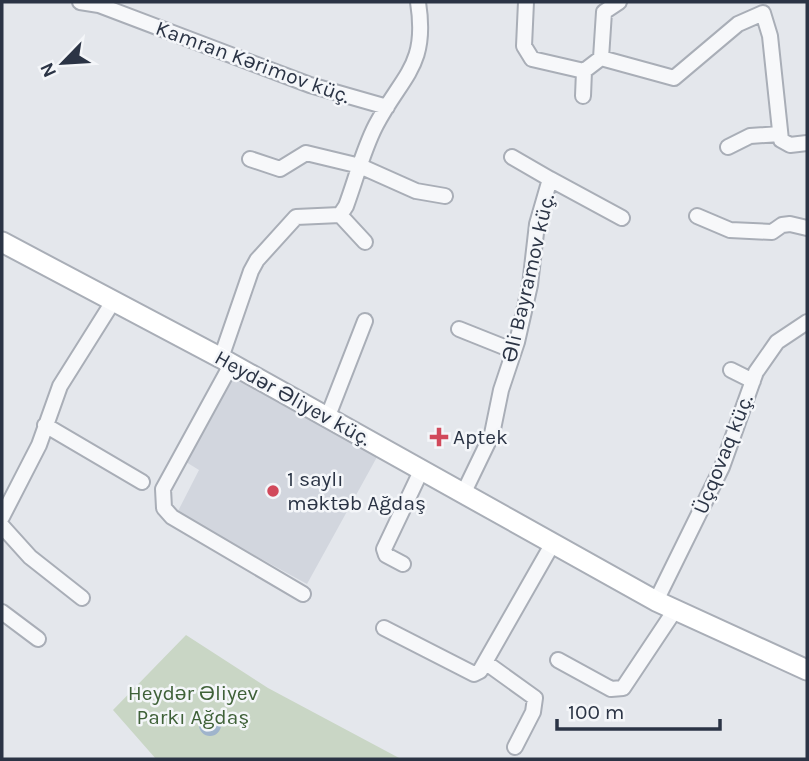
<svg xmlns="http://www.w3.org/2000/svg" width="809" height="761" viewBox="0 0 809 761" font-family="Karla,sans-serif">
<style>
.built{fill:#d2d6de}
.green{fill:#c9d6c5}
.water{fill:#9fb4cc}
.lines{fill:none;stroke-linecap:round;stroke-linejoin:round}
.minor-casing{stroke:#a9aeb7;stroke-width:18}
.secondary-casing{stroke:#a9aeb7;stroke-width:23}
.minor{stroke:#f7f8fa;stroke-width:14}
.secondary{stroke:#fff;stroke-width:19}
.poi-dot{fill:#d1495b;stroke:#f4f6f9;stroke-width:2.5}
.labels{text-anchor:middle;stroke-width:5;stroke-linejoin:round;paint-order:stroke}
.street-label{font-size:21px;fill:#2b3445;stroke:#f4f6f9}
.poi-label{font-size:21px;fill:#2b3445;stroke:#f4f6f9;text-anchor:start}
.park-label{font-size:21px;fill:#3f6138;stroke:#f4f6f9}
</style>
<rect width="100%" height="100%" fill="#e4e7ec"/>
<!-- built -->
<path class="built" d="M232,376l145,81 -70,127 -130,-71 22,-43 -13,-8z"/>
<!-- green -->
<path class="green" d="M186,635l82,53 133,71h-245l-43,-49z"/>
<!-- water -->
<path class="water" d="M199 725a11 11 0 1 1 22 0a11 11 0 1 1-22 0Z"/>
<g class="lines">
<defs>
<path id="minor" d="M80,2l19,3 211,80 77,22
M526,2l-2,44 8,13 52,12 17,-13 73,20 64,-54 25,-11 7,23 11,104 9,5 17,-2
M601,58l3,-46 15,-10
M583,96l1,-25
M728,147l22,-11 30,-2
M512,157l38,22
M250,159l30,10 26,-16 54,13 56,25 29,5
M340,215l25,27
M697,216l33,14 42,2 10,-7 8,-1 17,4
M459,329l55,22
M221,358l30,-87 6,-11 39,-43 44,-2 6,-9c10,-27 17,-56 30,-81 27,-51 52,-59 42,-123
M232,363l-69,126 1,19 8,9 131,77
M731,370l22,11
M328,416l37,-95
M45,425l97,57
M464,492l28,-58 9,-44 16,-48 13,-57 7,-61 13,-45 72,39
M2,517l37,-72 21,-59 54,-86
M2,526l28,31 52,41
M403,564l-17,-9 -2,-6 38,-80
M656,601l66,-134 34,-95 21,-30 30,-20
M2,612l36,27
M384,628l90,46 6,-3 73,-128
M558,660l53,29 12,-1 52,-78
M485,662l50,36 -2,14 -18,35"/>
<path id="secondary" d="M2,242l219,116 435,243 151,69"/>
</defs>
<!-- minor casing -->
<use href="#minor" class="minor-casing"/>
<!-- secondary casing -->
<use href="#secondary" class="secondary-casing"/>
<!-- minor -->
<use href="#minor" class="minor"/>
<!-- secondary -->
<use href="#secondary" class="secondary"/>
</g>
<!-- markers -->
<g class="poi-dot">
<path d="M435.5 426.5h7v7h7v7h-7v7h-7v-7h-7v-7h7z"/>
<circle cx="273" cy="491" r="7"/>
</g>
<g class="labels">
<!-- street labels -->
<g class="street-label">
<text transform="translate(253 62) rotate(20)" y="7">Kamran Kərimov küç.</text>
<text transform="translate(528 278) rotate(-77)" y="7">Əli Bayramov küç.</text>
<text transform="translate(293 398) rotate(29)" y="7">Heydər Əliyev küç.</text>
<text transform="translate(723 454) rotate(-68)" y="7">Üçqovaq küç.</text>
</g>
<!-- poi labels -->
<g class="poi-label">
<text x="453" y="444">Aptek</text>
<text x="287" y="486">1 saylı<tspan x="287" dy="24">məktəb Ağdaş</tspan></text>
</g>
<!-- park labels -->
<g class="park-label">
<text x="193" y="700">Heydər Əliyev<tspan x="193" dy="24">Parkı Ağdaş</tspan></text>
</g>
</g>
<!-- border -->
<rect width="809" height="761" fill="none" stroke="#2b3445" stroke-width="7"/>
<!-- north arrow -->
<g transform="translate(63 63) rotate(245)" stroke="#f4f6f9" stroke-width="5" paint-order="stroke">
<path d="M0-5L12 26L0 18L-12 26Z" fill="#2b3445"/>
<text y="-10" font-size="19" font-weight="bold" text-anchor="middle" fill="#2b3445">N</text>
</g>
<!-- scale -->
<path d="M557 719v10h163v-10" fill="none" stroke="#2b3445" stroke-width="3.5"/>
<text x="568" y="719" font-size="21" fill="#2b3445" stroke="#f4f6f9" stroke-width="5" paint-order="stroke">100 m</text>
</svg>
